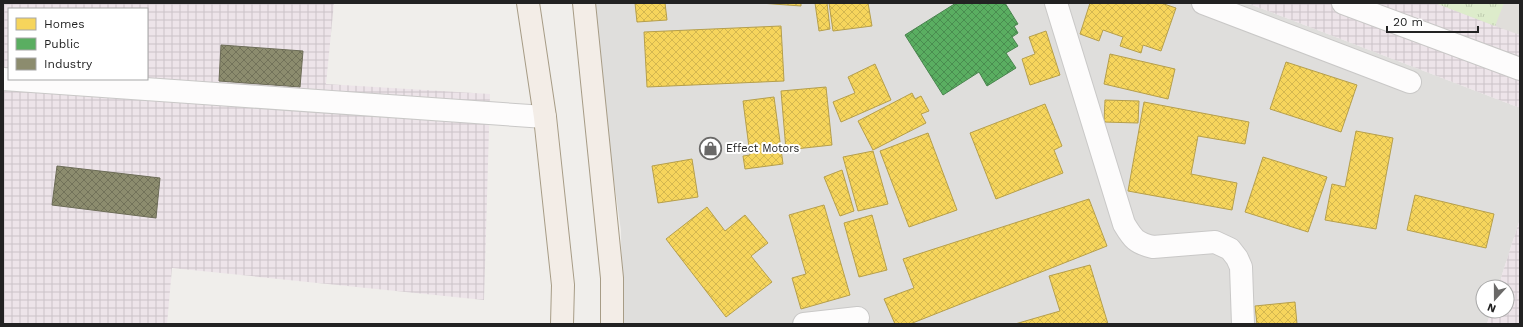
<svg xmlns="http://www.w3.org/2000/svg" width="1523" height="327" viewBox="0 0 1523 327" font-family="'Work Sans',sans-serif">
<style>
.residential{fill:#dfdedc}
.industrial{fill:url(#industrial-grid);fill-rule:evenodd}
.airport{fill:#e0deda}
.grass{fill:url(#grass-tufts)}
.homes{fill:url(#homes-cross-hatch);stroke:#b69f4b}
.public{fill:url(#public-cross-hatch);stroke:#49844e}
.industry{fill:url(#industry-cross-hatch);stroke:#6c6c57}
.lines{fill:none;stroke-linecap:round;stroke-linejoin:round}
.minor-casing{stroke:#c9c8c7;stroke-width:24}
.major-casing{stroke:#a79c86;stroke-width:24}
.minor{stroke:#fdfcfc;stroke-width:22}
.major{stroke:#f3ede7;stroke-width:22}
.labels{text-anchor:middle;stroke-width:4;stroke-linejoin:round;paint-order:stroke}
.poi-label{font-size:11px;fill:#222;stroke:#fff;text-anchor:start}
</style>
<defs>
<pattern id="industrial-grid" width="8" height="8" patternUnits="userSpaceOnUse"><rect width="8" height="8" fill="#ede4e9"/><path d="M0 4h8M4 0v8" fill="none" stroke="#cbc3c8"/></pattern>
<pattern id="grass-tufts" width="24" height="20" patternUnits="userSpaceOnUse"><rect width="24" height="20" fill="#ddeccb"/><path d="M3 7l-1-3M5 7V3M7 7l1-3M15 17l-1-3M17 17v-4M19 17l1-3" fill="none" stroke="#bdcaae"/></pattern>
<pattern id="homes-cross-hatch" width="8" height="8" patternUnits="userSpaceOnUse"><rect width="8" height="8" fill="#f6d55c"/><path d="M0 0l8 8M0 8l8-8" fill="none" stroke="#d3b750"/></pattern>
<pattern id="public-cross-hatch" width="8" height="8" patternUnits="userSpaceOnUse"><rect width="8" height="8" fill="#5aae61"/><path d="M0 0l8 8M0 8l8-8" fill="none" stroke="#4a8d50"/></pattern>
<pattern id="industry-cross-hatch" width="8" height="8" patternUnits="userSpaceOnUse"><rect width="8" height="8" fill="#8c8c6e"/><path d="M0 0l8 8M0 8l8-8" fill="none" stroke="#72725a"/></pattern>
</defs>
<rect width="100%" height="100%" fill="#f0eeeb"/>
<!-- residential -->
<path class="residential" d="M589,3h658l273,105v111l-22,68h-15v24h8l-4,13h-865l-1,-93z"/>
<!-- industrial -->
<path class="industrial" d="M3,3h331l-8,81 164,10 -6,206 -312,-32 -5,56h-164zM9,9h138v70h-138z
M1247,3h273v105z
M1520,219v105h-33l4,-13h16v-24h-9z"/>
<!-- airport -->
<path class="airport" d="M1435,3h85v32l-25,-9z"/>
<!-- grass -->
<path class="grass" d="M1435,3h69l-9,23z"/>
<!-- homes -->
<path class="homes" d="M635,3h30l2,17 -30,2z
M760,3h41v3z
M815,3h12l3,26 -11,2z
M829,3h39l4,23 -39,5z
M1090,3h71l15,5 -15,43 -18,-6 -2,8 -21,-7 3,-9 -20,-7 -4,11 -19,-7z
M781,26l3,55 -137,6 -3,-55z
M1046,31l14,44 -30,10 -8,-26 13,-5 -6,-17z
M1110,54l65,15 -7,30 -64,-15z
M1286,62l71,23 -16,47 -71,-23z
M875,64l16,36 -50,22 -8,-20 22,-9 -7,-16z
M826,87l6,58 -46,5 -5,-59z
M912,93l3,6 6,-3 8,15 -8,3 5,9 -53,27 -15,-29z
M774,97l9,67 -38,5 -2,-13 7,-1 -7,-54z
M1105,100l34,1 -1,22 -34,-1z
M1144,102l105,20 -4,22 -47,-8 -7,38 46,9 -5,27 -104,-19z
M1045,104l17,42 -8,4 9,23 -67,26 -26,-66z
M1356,131l37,7 -17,91 -51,-9 7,-36 13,3z
M928,133l29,77 -48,17 -29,-76z
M873,151l15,53 -30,7 -15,-54z
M1263,157l64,20 -19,55 -63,-20z
M692,159l6,38 -40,6 -6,-37z
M842,170l12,41 -14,5 -16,-39z
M1415,195l79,19 -8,34 -79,-18z
M1089,199l18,47 -197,78h-15l-11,-25 30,-11 -11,-29z
M824,205l26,90 -49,14 -9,-31 14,-4 -17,-59z
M707,207l18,24 20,-16 23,28 -17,13 21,26 -46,35 -60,-78z
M872,215l15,55 -28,7 -15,-54z
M1090,265l18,59h-93l45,-13 -11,-35z
M1295,302l2,22h-40l-2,-18z"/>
<!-- public -->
<path class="public" d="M956,3h49l13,21 -4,2 4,7 -6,4 6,9 -12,7 10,15 -29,18 -8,-14 -36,23 -38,-60z"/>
<!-- industry -->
<path class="industry" d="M221,45l82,6 -3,36 -81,-6z
M57,166l103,12 -4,40 -104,-13z"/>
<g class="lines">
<defs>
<path id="minor" d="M1056,3l68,221c9,15 12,19 29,23l62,-5 15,7 7,9 4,9 2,57
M1203,3l207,79
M1343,3l177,66
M3,79l542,38
M804,324l54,-6"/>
<path id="major" d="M528,3l17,114 18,168 -1,39
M584,3l28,275v46"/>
</defs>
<!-- minor casing -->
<use href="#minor" class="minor-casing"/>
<!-- major casing -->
<use href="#major" class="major-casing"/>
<!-- minor -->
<use href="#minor" class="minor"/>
<!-- major -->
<use href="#major" class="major"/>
</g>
<!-- icons -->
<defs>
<symbol id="shop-ring" viewBox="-11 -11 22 22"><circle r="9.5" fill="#fff" stroke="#6a6968" stroke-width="1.5"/><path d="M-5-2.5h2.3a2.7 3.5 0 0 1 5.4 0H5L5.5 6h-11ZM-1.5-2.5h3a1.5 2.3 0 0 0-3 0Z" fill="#6a6968"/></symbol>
</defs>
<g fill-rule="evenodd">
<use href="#shop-ring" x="698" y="136" width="25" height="25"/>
</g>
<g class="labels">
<!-- poi labels -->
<g class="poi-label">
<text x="726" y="152">Effect Motors</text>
</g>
</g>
<!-- border -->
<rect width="1523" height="327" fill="none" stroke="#222222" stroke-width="8"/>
<!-- legend -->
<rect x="8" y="8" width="140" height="72" fill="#ffffff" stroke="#a7a7a7"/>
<rect x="16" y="18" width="20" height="12" fill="#f6d55c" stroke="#a7a7a7"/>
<text x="44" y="28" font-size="12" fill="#222222">Homes</text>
<rect x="16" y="38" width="20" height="12" fill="#5aae61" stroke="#a7a7a7"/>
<text x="44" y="48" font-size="12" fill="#222222">Public</text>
<rect x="16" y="58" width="20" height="12" fill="#8c8c6e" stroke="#a7a7a7"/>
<text x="44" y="68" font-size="12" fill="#222222">Industry</text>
<!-- north arrow -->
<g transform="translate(1495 299) rotate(201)"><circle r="19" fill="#ffffff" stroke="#a7a7a7"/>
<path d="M0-3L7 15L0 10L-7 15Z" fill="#6a6968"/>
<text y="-6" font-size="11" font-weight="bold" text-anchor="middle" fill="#222222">N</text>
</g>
<!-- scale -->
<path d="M1387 26v6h91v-6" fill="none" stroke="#222222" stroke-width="2"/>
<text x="1393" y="26" font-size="12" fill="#222222" stroke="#ffffff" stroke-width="3" paint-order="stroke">20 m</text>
</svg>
